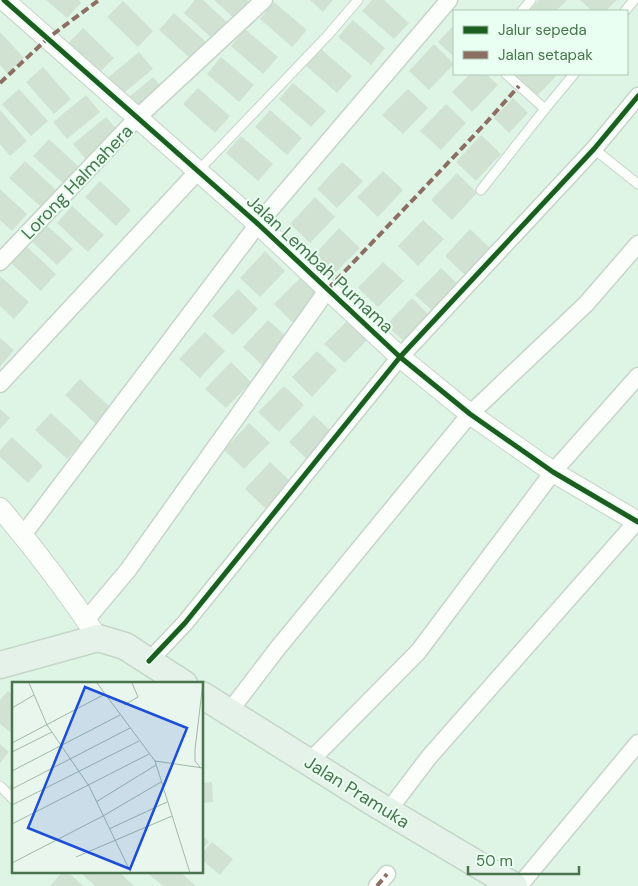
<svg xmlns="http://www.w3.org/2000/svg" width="638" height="886" viewBox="0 0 638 886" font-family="'DM Sans',sans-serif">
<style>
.residential{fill:#def5e5;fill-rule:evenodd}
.building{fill:#d1e2d3}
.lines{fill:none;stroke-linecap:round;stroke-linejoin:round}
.service-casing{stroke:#c6d4c9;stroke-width:11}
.minor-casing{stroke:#c6d4c9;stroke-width:19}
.tertiary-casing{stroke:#c6d4c9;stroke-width:22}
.primary-casing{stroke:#c5d5c8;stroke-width:29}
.service{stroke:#fcfefc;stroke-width:9}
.minor{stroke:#fcfefc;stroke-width:16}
.tertiary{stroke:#fcfefc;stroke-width:20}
.primary{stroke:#e4f2e9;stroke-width:26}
.quiet{stroke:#8d6e63;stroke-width:4;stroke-dasharray:8 4;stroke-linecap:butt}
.cycleway-casing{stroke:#e9fff1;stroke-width:8}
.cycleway{stroke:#1b5e20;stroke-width:5}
.labels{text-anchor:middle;stroke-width:4;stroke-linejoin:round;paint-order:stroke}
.street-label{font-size:18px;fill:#49744e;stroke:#e9fff1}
.inset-road{fill:none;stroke:#9fbaa4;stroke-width:1}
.view{fill:#1d4ed8;fill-opacity:0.15;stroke:#1d4ed8;stroke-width:2.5}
.inset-edge{fill:none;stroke:#49744e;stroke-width:2.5}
</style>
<rect width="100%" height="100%" fill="#e9f6ed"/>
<!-- residential -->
<path class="residential" d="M0,0h638v886h-638zM454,11h173v63h-173zM14,684h188v188h-188z"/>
<!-- building -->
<path class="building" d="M46,0h33l2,3 -14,15z
M195,0h8l27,25 -15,16 -31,-28z
M214,0h33l4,4 -15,16z
M310,0h23l-10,12z
M372,0h12l25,23 -15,16 -32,-28z
M539,0h28l-11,11h-25l-1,-1z
M580,0h37l-11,11h-14z
M123,1l30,30 -15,16 -31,-30z
M274,2l33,28 -15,17 -32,-28z
M174,13l32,29 -15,17 -32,-29z
M353,20l32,28 -14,17 -33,-28z
M454,25v32l-16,-15z
M83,28l31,30 -16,16 -31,-30z
M245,29l33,28 -15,17 -32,-28z
M0,32l24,26 -17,15 -7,-8z
M434,44l20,20 -25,26 -20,-19z
M320,48l32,28 -15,17 -32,-28z
M139,52l14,17 -33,27 -14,-17z
M221,57l33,28 -15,17 -32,-28z
M43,67l28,32 -17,15 -28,-32z
M470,74h16l12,11 -26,27 -20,-20z
M519,74h39l-21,22 -21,-20z
M153,77l11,12 -25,20 -10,-12z
M293,83l33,28 -15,16 -32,-28z
M198,88l32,28 -15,17 -32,-29z
M19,89l29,32 -17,15 -29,-32z
M408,89l20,19 -25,26 -21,-19z
M86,95l14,17 -33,27 -14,-17z
M513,98l15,15 -19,20 -15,-15z
M446,104l20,19 -25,27 -21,-19z
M0,110l27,31 -17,15 -10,-12z
M270,110l32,28 -15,17 -32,-28z
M106,117l15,17 -34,27 -14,-17z
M481,135l20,19 -25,27 -20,-19z
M241,136l32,28 -15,17 -32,-28z
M49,139l31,29 -15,17 -32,-29z
M25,161l31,29 -15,17 -32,-29z
M342,162l21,19 -26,27 -20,-19z
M383,171l20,19 -25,27 -21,-20z
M457,173l20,20 -25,27 -21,-20z
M100,181l31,29 -15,16 -31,-29z
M0,189l27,25 -15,17 -12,-11z
M315,197l20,20 -25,26 -20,-19z
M72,206l32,29 -16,17 -31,-29z
M41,220l32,29 -16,16 -31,-29z
M423,220l21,19 -26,27 -20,-20z
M339,228l21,20 -26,26 -20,-19z
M470,229l21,20 -26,26 -20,-19z
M25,245l31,29 -15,17 -31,-29z
M265,251l20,20 -25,26 -20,-19z
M383,262l21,19 -26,26 -20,-19z
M441,268l20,19 -25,27 -21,-19z
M0,276l29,26 -15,17 -14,-13z
M300,278l20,19 -26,27 -20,-20z
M238,289l20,20 -25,26 -21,-19z
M412,298l20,20 -25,26 -21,-19z
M350,318l20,19 -25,26 -21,-19z
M268,320l21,19 -26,27 -20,-19z
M205,332l20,19 -25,27 -21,-19z
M0,338l14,12 -14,17z
M317,351l20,19 -25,27 -20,-20z
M231,362l20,20 -25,26 -21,-19z
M80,379l31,29 -15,16 -31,-29z
M284,386l20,19 -25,27 -21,-20z
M0,409l10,9 -10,11z
M51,413l31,29 -15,17 -32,-29z
M314,415l21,20 -26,26 -20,-19z
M249,423l21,20 -26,26 -20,-19z
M12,437l31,29 -15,17 -28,-26v-7z
M270,462l21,20 -26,26 -20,-19z
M8,691l6,5v39l-14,-11v-24z
M0,744l9,8 -9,11z
M14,781v10l-5,-4z
M212,782l1,20 -11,1v-20z
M202,835l7,7 -7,7z
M212,842l21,17 -13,16 -18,-15v-7z
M62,872h6l15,14h-33z
M80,872h39l14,13 -1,1h-37z
M146,872h34l16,14h-33z"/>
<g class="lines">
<defs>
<path id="service" d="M522,11l9,-11
M625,11l9,-11
M506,74l39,35 29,-35
M594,149l44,35
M198,171l130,-136 30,-35
M481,190l64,-81
M0,786l14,14"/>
<path id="minor" d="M0,262l138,-145 126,-117
M0,384l198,-213
M23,535l235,-311 191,-224
M86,620l42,-50 200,-281
M149,661l36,-38 215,-266 194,-208 44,-53
M229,712l48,-63 193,-235 116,-110 52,-60
M309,762l109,-110 135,-180 85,-96
M388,811l41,-54 209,-237
M377,886l10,-12
M519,886l119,-143"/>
<path id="tertiary" d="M4,0l254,224 142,133 70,57 83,58 85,50
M0,508c35,41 68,85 98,130"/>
<path id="primary" d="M0,665l98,-27 27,8 59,38
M202,695l169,106 143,85"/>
</defs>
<!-- service casing -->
<use href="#service" class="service-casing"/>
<!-- minor casing -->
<use href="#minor" class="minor-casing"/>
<!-- tertiary casing -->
<use href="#tertiary" class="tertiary-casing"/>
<!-- primary casing -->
<use href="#primary" class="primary-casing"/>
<!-- service -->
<use href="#service" class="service"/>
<!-- minor -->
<use href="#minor" class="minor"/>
<!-- tertiary -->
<use href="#tertiary" class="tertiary"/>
<!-- primary -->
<use href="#primary" class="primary"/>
<!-- quiet -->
<path class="quiet" d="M0,83l48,-45 51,-38
M328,289l156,-164 35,-39
M377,886l10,-12"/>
<defs>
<path id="cycleway" d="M4,0l254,224 142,133 70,57 83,58 85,50
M149,661l36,-38 215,-266 194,-208 44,-53"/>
</defs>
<!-- cycleway casing -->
<use href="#cycleway" class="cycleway-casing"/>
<!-- cycleway -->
<use href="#cycleway" class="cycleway"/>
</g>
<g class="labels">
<!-- street labels -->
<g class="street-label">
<text transform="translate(77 182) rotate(-46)" y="6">Lorong Halmahera</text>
<text transform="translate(320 264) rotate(43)" y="6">Jalan Lembah Purnama</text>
<text transform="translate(357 792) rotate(32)" y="6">Jalan Pramuka</text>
</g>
</g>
<!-- overview -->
<g transform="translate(12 682)">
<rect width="191" height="191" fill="#e9f6ed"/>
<path class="inset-road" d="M17,1l18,42 42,61 42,87M85,1l58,78 48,7M112,23l14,-8 -6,-14M0,26l22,-13M0,61l93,-49M0,70l40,-20M143,79l35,112M188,85l-5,-6v-12l8,-66M0,89l108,-56M0,107l118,-61M84,120l60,-37M0,123l127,-64M0,142l137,-70M97,147l58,-27M64,175l96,-41M0,181l91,-47 58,-34"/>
<path class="view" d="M73,5l102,41 -57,141 -102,-41z"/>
<rect width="191" height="191" class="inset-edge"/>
</g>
<!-- legend -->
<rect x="453" y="10" width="175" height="65" fill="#e9fff1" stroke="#a9c7b0"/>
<rect x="463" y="26" width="25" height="8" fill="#1b5e20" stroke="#a9c7b0"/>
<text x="498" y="35" font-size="15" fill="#49744e">Jalur sepeda</text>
<rect x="463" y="51" width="25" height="8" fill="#8d6e63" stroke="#a9c7b0"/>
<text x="498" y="60" font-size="15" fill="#49744e">Jalan setapak</text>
<!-- scale -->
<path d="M468 866v8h111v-8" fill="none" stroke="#49744e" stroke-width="2.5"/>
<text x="476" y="866" font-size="15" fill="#49744e" stroke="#e9fff1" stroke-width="4" paint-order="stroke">50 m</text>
</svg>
